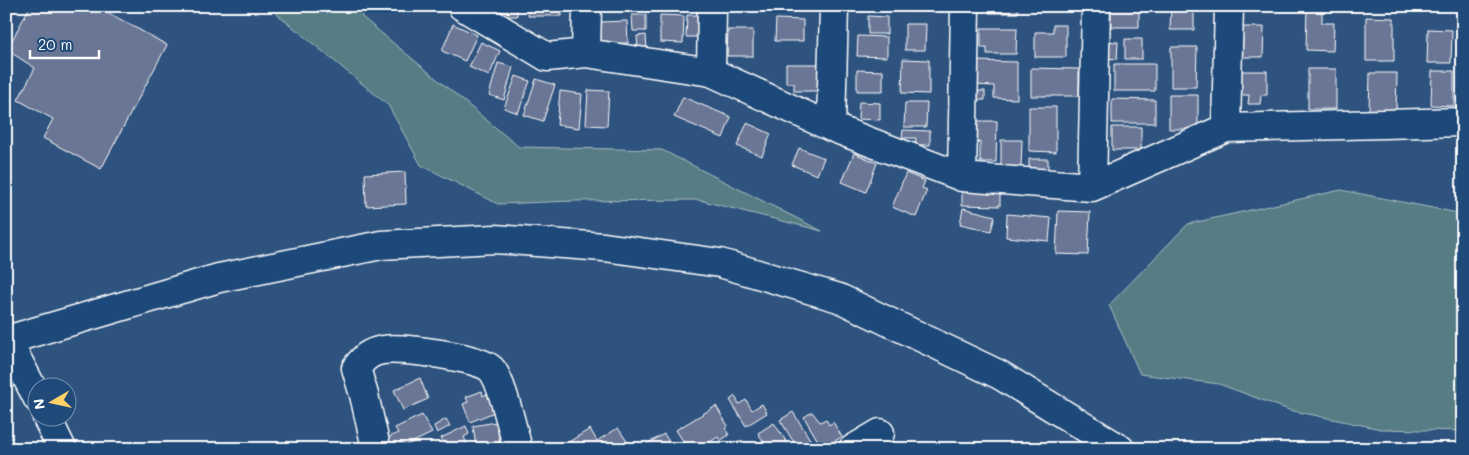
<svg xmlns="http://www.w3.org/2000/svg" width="1469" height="455" viewBox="0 0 1469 455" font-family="Mali,sans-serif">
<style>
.green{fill:#567d84;stroke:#aabec2}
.building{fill:#6b7695;stroke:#fff}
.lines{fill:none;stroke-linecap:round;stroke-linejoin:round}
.street-casing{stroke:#fff;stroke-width:31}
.secondary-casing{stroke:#fff;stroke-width:31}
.street{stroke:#1f4a7a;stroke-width:28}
.secondary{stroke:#1f4a7a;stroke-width:28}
</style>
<rect width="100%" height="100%" fill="#2e537f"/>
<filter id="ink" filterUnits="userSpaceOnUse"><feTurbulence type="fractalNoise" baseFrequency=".02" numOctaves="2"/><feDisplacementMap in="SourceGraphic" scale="10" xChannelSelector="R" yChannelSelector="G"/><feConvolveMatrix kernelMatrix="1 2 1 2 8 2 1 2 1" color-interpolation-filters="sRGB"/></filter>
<g filter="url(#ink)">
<!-- green -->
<path class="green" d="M267,6h95v11l157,130 143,3 160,81 -123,-31 -127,1 -74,3 -77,-39 -33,-60z
M1341,190l122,24v217l-82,-2 -92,-19 -70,-26 -79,-10 -31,-69 79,-81z"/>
<!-- building -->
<path class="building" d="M30,6h66l71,39 -66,124 -58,-31 10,-19 -35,-19 17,-32 -28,-18z
M501,6h16v10h-16z
M528,6h34v10h-34z
M784,6h15v3h-15z
M908,6h24l-1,6h-23z
M983,6h35v7h-29v-7z
M1111,6h28v21h-28z
M1171,6h23v24h-24z
M1307,6h15v17h12l-1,28 -27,-1z
M632,15h14v16h-13z
M660,15l24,1 -1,27 -23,-1z
M687,15h13v22h-14z
M868,16l19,1v17h-19z
M1366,17l28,1v43h-28z
M776,19l27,1v21h-28z
M627,21l1,22 -27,1 -1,-22z
M453,24l24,11 -12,26 -23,-10z
M905,24h21l-1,26h-20z
M1053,25h13v32h-31v-25h18z
M1241,27h23l-1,30h-23z
M981,28h36l-1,26h-29v-6h-6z
M1428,29l24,1 -1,33h-24z
M728,30h25v26h-26z
M1460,33h3v27h-3z
M646,35l1,15h-9l-1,-14z
M858,36l29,1v20l-30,-1z
M1125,39h17v20h-17z
M1103,41l15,1 -1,17 -13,-1z
M481,42l19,9 -11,25 -20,-9z
M1171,47h26l-1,40h-25z
M903,59l26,1v34l-27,-1z
M973,61l44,1v37l-23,-1v-12l-22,-1z
M498,63l15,4 -9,33 -15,-5z
M786,64h34v27h-26v-8h-8z
M1114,64h41v27h-41z
M1031,68l48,1v27h-48z
M1308,69h28v40h-28z
M857,70l26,1v20h-26z
M1240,71h27v24h-6l-1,9h-12l1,-9h-9z
M1432,71h22v35l-23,-1z
M1370,73h27l-1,39h-27z
M516,76l14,5 -12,32 -14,-5z
M536,79l19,6 -12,36 -19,-6z
M588,90l21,1 -2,35 -21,-1z
M560,91l22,3 -3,34 -22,-3z
M969,91h16v9h-16z
M1169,95h29v34h-29z
M683,97l48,20 -8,21 -49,-21z
M1112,99l43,1v23h-43z
M859,102l21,1v17l-22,-1z
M905,103h22l-1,24h-22z
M1029,107h27v45l-27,-1z
M974,121h23l-1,41h-16v-20h-7z
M747,123l24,11 -9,22 -25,-10z
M1112,127h29v23h-29z
M903,130l27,1v14h-15l1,-7h-14z
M1001,140h21l-1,27 -20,-1z
M799,148l25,10 -7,17 -25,-10z
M854,153l23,10 -11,29 -24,-10z
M1029,159h19v14h-19z
M405,172l1,32 -40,2 -1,-32z
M906,173l19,8 -3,7 5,2 -11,27 -24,-10z
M962,192l38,1v13l-38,-1z
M963,208l32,8 -4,15 -31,-7z
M1058,211l32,1 -2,43 -32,-1z
M1007,214l44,4 -2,23 -43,-4z
M420,378l8,21 -25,11 -9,-20z
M482,391l1,5 6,-3 8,18 -27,11 -7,-18 5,-2 -2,-5z
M735,396l4,8 7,-4 6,10 10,-6 5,9 -21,13 -16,-26z
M716,406l12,20 -3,2 4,7 -9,6 -2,-4 -19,12h-11l-12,-19z
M793,412l18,29 -13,8 -18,-29z
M812,412l8,10 6,-3 3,6 4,-3 9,15 -20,11 -18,-31z
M422,415l10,18 -27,13 -2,-3 -12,5 -4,-10 11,-5 -3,-5z
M446,419l4,7 -13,7 -3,-7z
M496,422l4,21 -7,2 1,4h-14l-1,-3 -3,1 -3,-21z
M774,423l14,21 -7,5h-13l-10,-16z
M466,426l3,8 -5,3 5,12h-22l-6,-11z
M618,428l10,15 -10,6h-61l33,-20 7,12z
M664,434l10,15h-26l-3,-4z"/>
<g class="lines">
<defs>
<path id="street" d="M462,6l85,51 39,-4 125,19 120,55 131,50 130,10 134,-59 237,-6
M586,53l1,-47
M711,72l1,-66
M831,127l3,-121
M1226,128l3,-122
M962,177l3,-171
M1092,187l4,-181
M374,449l1,-6 -11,-48 -8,-27c8,-10 13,-16 27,-18 19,-3 96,7 108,19 11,11 22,63 27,80
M853,449l27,-16"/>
<path id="secondary" d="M6,338l32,61
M7,340l212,-62 162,-33 114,-6 109,8 116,16 119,35 161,77 120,74
M47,418l15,31"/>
</defs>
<!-- street casing -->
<use href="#street" class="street-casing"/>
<!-- secondary casing -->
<use href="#secondary" class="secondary-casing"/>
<!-- street -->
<use href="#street" class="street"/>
<!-- secondary -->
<use href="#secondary" class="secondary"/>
</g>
</g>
<!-- margin -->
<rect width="1469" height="455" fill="none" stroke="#1f4a7a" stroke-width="25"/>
<rect x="12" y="12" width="1444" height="430" fill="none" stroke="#fff" stroke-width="2" filter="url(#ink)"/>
<!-- north arrow -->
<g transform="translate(52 402) rotate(261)"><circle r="24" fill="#1f4a7a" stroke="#7992af"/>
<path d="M0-4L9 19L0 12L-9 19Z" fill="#ffd166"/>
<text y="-8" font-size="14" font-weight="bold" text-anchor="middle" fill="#ffffff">N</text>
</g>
<!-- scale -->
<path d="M30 50v8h69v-8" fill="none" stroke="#ffffff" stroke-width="2.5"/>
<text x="38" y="50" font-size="15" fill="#ffffff" stroke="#1f4a7a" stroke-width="4" paint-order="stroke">20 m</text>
</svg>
